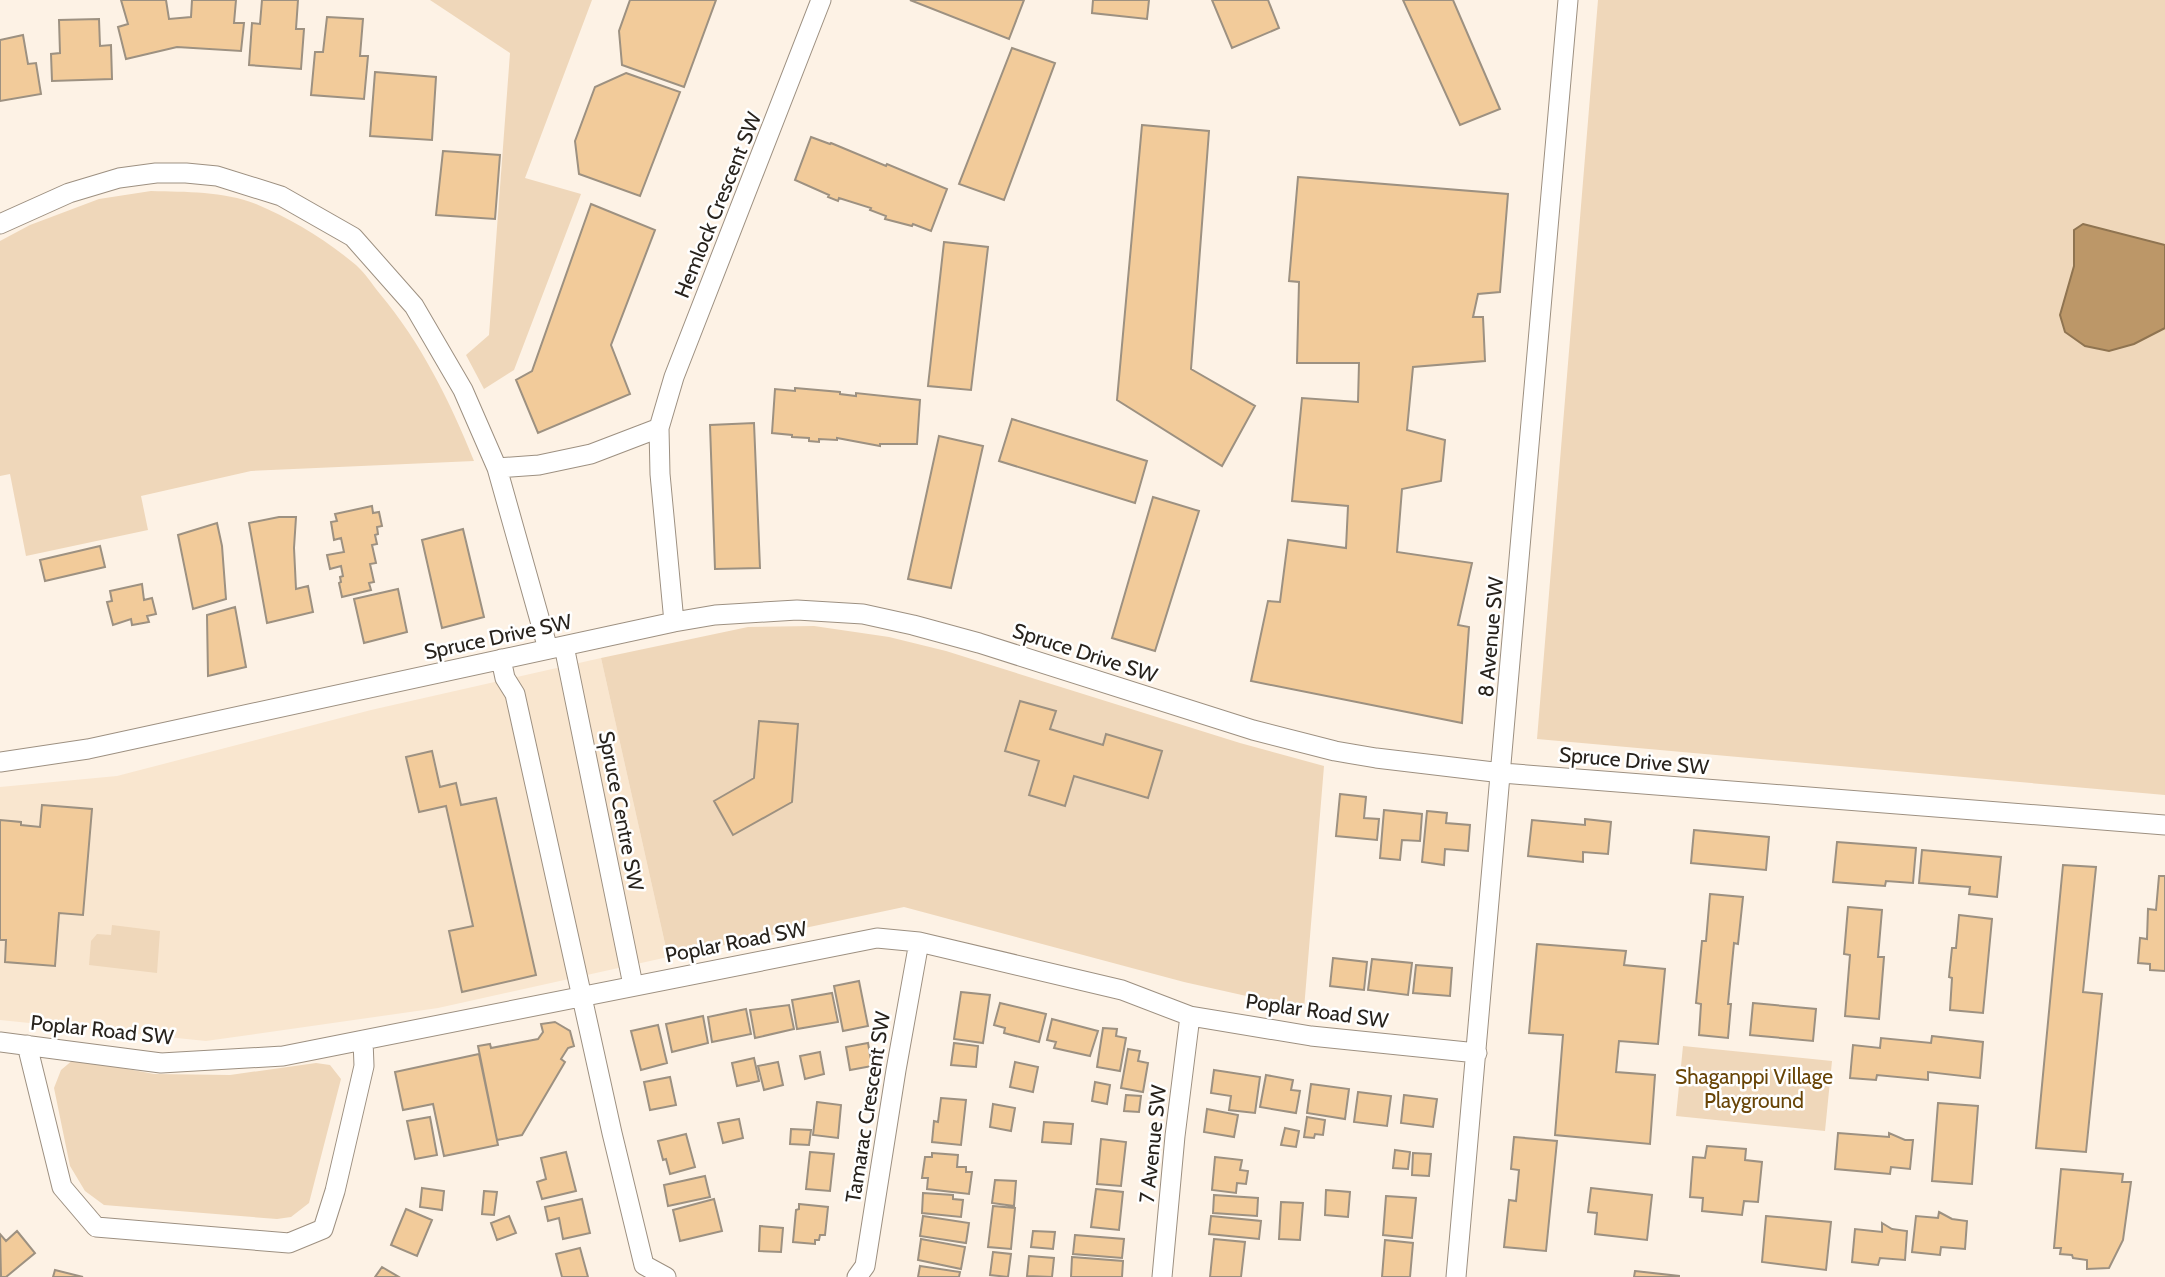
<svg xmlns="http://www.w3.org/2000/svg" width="2165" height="1277" viewBox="0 0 2165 1277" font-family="Cabin,sans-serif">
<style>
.built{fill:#f9e6cf}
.green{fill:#efd7ba}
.water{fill:#bc9768;stroke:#8f7451;stroke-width:2}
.building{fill:#f2cb9a;stroke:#9d9181;stroke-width:2}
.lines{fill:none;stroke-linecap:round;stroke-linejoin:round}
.minor-casing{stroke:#9d9081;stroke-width:21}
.minor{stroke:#fff;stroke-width:19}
.labels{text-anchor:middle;stroke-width:5;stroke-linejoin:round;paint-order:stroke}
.street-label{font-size:21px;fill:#27221c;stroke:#fff}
.park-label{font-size:21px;fill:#684406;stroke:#fff}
</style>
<rect width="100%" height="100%" fill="#fdf2e5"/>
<!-- built -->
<path class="built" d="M601,658l67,299 -230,51 -232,33 -206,-21v-233l117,-11 254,-66z"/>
<!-- green -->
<path class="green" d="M430,0h162l-67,178 56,16 -67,176 -30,19 -18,-34 23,-20 21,-282z
M1598,0h567v795l-628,-56z
M151,191c35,1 72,0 105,13 36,15 70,36 100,61 9,8 16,19 24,29 41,49 70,107 94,167l-223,10 -110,25 7,34 -122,26 -16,-82 -10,2v-235l30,-16 69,-26z
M814,626l75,11 57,14 294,92 84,23 -20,243 -120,-27 -280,-75 -236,50 -67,-299 147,-31z
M112,925l48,6 -3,42 -68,-8 2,-24 6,-7 14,1z
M1683,1046l149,15 -7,70 -149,-15z
M74,1059l80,15 76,1 86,-12 14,2 11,14 -32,124 -18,14 -14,2 -173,-14 -19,-14 -15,-25 -16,-78 7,-18z"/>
<!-- water -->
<path class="water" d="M2083,224l82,21v83l-31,16 -25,7 -24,-5 -20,-14 -5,-17 14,-49v-36z"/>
<!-- building -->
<path class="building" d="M121,0h45l3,19 22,-2 1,-17h44l-2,23h10l-3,28 -64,-4 -51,12 -8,-32 10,-3z
M262,0h36l-2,29h8l-3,40 -52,-4 3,-42 8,1z
M630,0h86l-32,87 -62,-22 -3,-34z
M910,0h114l-15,39z
M1093,0h56l-2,19 -55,-6z
M1212,0h56l11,28 -47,20z
M1403,0h50l47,109 -40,16z
M327,17l36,2 -3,37h8l-4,43 -53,-4 4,-43h8z
M99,19l1,27 11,-1 1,34 -60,2 -1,-27 9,-1 -1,-33z
M23,35l5,29 8,-1 5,31 -41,7v-61z
M1012,48l43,15 -51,137 -45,-16z
M375,72l61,5 -4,63 -62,-4z
M626,73l54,19 -40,104 -61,-22 -4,-33 20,-54z
M1142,125l67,6 -18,238 64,37 -33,60 -105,-66z
M811,137l19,7 1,-1 55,23 1,-2 60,25 -16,42 -18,-7 -1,2 -27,-7 1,-3 -16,-6 1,-2 -32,-10 -1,3 -10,-4 1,-2 -34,-15z
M443,151l57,4 -5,64 -59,-4z
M1298,177l210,17 -8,98 -22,2 -5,23h10l2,44 -72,6 -6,63 38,10 -4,41 -39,8 -5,63 75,11 -14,62 11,2 -7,96 -211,-42 17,-80 12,1 8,-62 58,8 2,-42 -56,-5 10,-103 56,4 1,-39h-62l2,-81 -10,-1z
M591,204l64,26 -44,115 19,49 -92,39 -22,-53 16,-9z
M944,242l44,5 -17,143 -43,-4z
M795,388l45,4v2l16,2v-3l64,7 -3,44h-37v2l-43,-8v2l-18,-1v3l-10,-1v-3l-17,-1v-2l-20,-2 3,-44 20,2z
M1012,419l135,42 -12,42 -136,-42z
M754,423l6,145 -45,1 -5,-144z
M939,436l44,10 -32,142 -43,-9z
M1153,497l46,14 -44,140 -43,-13z
M372,506l1,7 6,-1 3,14 -5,1 1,7 -3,1 2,9 -5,1 4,18 -6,1 4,18 -5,1 2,7 -29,7 -3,-14 2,-1 -1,-5 3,-1 -2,-10 -11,3 -3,-14 17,-3 -3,-14 -7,2 -3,-18 6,-1 -2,-7z
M279,517h17l-2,31 2,41 12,-3 5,26 -46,11 -18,-100z
M217,523l5,23 4,53 -33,10 -15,-74z
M463,529l21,88 -42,11 -20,-88z
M100,546l5,21 -60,14 -5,-21z
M142,584l2,16 8,-2 4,16 -9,2 2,6 -17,3 -1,-6 -18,6 -6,-23 5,-1 -2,-10z
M398,589l9,43 -43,11 -10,-44z
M235,607l11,60 -38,9 -1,-61z
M1020,701l36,10 -6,18 53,16 3,-11 56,17 -14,47 -74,-22 -9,30 -36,-11 10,-34 -34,-10z
M759,721l39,3 -6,78 -59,33 -19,-34 40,-23z
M432,751l8,36 16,-4 5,22 35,-7 40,177 -74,17 -13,-61 24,-5 -27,-120 -27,6 -13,-55z
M1340,794l26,3 -2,21 15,1 -2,21 -41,-4z
M42,805l50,4 -9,106 -24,-2 -4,53 -50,-4 1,-22h-6v-120l21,2v3l19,2z
M1384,810l38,4 -2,27 -18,-1 -2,20 -20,-2z
M1427,811l20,2 -1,10 24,2 -2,26 -23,-2 -1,16 -22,-3z
M1585,819l26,3 -3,32 -25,-2v10l-55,-6 4,-36 53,5z
M1694,830l75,7 -3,33 -75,-7z
M1837,842l79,6 -3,35 -27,-2 -1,5 -52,-4z
M1922,850l79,7 -4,40 -28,-3 1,-7 -51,-4z
M2063,865l33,2 -13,125 19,2 -16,158 -50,-4z
M2159,876h6v95l-15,-1v-6l-12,-1 2,-25 7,1 1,-30 8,1z
M1710,894l33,3 -5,47 -4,-1 -6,61h3l-3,34 -29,-3 2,-31 -5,-1 6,-62h4z
M1848,907l34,3 -4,47h6l-5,62 -34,-3 5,-61 -6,-1z
M1959,915l33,4 -9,94 -33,-3 2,-32 -3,-1 3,-29h4z
M1537,944l89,7 -2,14 41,4 -7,75 -39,-3 -3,31 39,3 -5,69 -95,-9 8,-100 -34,-2z
M1333,958l34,4 -3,28 -34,-4z
M1372,959l40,4 -4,32 -40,-5z
M1416,965l36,3 -2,28 -37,-3z
M859,981l9,45 -25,5 -9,-45z
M961,992l29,3 -7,48 -29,-4z
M832,993l6,29 -41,7 -5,-29z
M1000,1003l46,11 -7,28 -35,-9 1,-5 -11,-3z
M1753,1003l63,6 -3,32 -63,-6z
M789,1005l5,24 -39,9 -5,-28z
M746,1009l5,25 -39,8 -4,-25z
M703,1016l5,27 -36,9 -6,-28z
M1052,1019l46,12 -8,25 -36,-8 2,-6 -9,-2z
M555,1022l15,9 4,15 -6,2 -7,11 4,3 -43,73 -25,5 -19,-94 12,-2 1,4 47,-9 5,-7 -2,-8z
M658,1025l9,38 -26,7 -10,-39z
M1103,1028l14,1 -1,7 10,2 -6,33 -23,-4z
M1932,1036l51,6 -3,36 -52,-6v8l-51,-5 -1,5 -26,-2 3,-33 27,3 1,-10 50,5z
M868,1043l4,23 -22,4 -4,-23z
M954,1043l24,3 -2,21 -25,-2z
M1128,1049l12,2 -2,10 10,2 -5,29 -22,-4z
M820,1052l4,22 -19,5 -5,-23z
M479,1054l19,91 -54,11 -11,-52 -30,6 -8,-38z
M754,1058l5,23 -22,5 -5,-23z
M778,1062l5,23 -19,5 -6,-24z
M1015,1062l23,5 -5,25 -23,-5z
M1214,1070l46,7 -5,36 -26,-3 2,-14 -20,-3z
M1266,1075l27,5 -2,10 9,1 -4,22 -36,-6z
M670,1077l6,28 -26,5 -6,-28z
M1095,1082l15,3 -3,19 -15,-3z
M1311,1084l38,5 -4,30 -38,-6z
M1358,1092l33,4 -4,30 -33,-4z
M1126,1095l15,1 -2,16 -15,-1z
M1404,1095l33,4 -4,28 -32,-4z
M941,1098l25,2 -5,45 -29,-3 2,-21 4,1z
M817,1102l24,3 -3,33 -25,-3z
M1938,1103l40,3 -6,78 -40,-3z
M993,1104l22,4 -4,23 -21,-4z
M1207,1109l31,6 -4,22 -30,-5z
M430,1117l7,38 -22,4 -8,-38z
M1307,1117l18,3 -2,15 -8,-1 -1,4 -10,-1z
M739,1119l4,19 -20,5 -5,-20z
M1044,1122l29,2 -2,20 -29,-2z
M1285,1128l14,3 -3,16 -15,-2z
M791,1129l20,1 -2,15 -19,-1z
M1838,1133l51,4v-4l16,7h8l-3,29 -19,-2 -1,7 -55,-5z
M686,1134l9,33 -25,7 -4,-15 -3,1 -5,-19z
M1514,1137l43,4 -11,110 -42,-4 5,-47 7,1 3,-31 -8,-1z
M1101,1139l25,3 -5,44 -24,-2z
M1707,1146l39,3 -1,11 17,2 -4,40 -14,-1 -2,14 -40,-4 1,-13 -13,-1 3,-40 12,1z
M1395,1150l15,2 -2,17 -15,-1z
M566,1152l10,39 -34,8 -5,-17 9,-3 -5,-21z
M810,1152l24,2 -4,37 -24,-2z
M932,1153l26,2 -1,12h9v5h6l-3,22 -42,-5 1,-11h-6l3,-21h7z
M1413,1153l18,1 -2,22 -17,-1z
M1215,1157l27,3 -2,10 8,1 -2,13 -9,-1 -1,10 -24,-3z
M2061,1169l62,5 -1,8h9l-8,58 -14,28 -22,1v-9l-14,-2 -1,-3 -12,-1 1,-6h-7z
M705,1176l5,21 -42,9 -4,-21z
M995,1180l21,1 -2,25 -22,-3z
M422,1188l22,3 -2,19 -22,-3z
M1591,1188l61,7 -5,45 -52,-6 2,-21 -9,-1z
M1096,1189l27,3 -4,38 -28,-3z
M1326,1190l24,2 -2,25 -23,-2z
M484,1191l13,1 -3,23 -12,-1z
M923,1193l30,2v4l10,1 -2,17 -39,-4z
M1214,1195l44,3 -1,18 -44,-3z
M1386,1196l30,2 -4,40 -29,-3z
M582,1199l8,34 -27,6 -4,-21 -11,3 -3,-14z
M714,1199l8,32 -42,10 -7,-31z
M1281,1202l22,1 -3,37 -21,-1z
M799,1204l29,3 -3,28h-5l-1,5h-4v4l-22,-2 3,-32 3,-1z
M993,1206l22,2 -4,41 -23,-2z
M406,1209l26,11 -15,36 -26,-11z
M1939,1212l13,7 15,2 -2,28 -24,-2 -1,8 -28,-3 4,-36 22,2z
M509,1216l7,17 -19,7 -6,-17z
M923,1216l46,7 -3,20 -46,-7z
M1211,1216l50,5 -2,18 -50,-5z
M1766,1216l65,6 -5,48 -64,-8z
M1882,1223l10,6 15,2 -2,29 -25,-2 -2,7 -26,-3 3,-33 27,3z
M760,1226l23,2 -2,24 -22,-1z
M17,1231l18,22 -29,24h-5l-1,-43 6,7z
M1033,1231l22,1 -2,17 -22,-2z
M1075,1235l49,4 -2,19 -49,-4z
M921,1239l44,8 -4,22 -43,-9z
M1214,1239l31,3 -4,35h-31z
M1385,1240l28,3 -3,34h-28z
M580,1248l8,29h-26l-6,-23z
M993,1252l18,2 -3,23 -18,-2z
M1029,1256l25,2 -2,19 -25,-1z
M1072,1257l51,4 -1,16h-51z
M920,1266l40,6 -1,5h-41z
M382,1267l17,10h-24z
M55,1270l28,7h-30z
M1635,1271l44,5v1h-45z"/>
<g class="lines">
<defs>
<path id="minor" d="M0,224l69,-31 50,-15 37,-5h30l31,3 64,20 72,41 61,69 49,84 34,78 51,181
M497,468l42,-3 52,-11 68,-26
M674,622l-14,-148 -1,-46 15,-51 147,-377
M564,646l69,339
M501,659l4,19 10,16 97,439 32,132 22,12
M0,762l88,-13 586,-127 41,-7 82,-5 66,4 50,11 66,18 274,87 82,21 41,7 126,15 663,52
M0,1042l161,21 122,-7 594,-118 42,4 203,48 68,26 121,20 166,17
M27,1045l35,142 34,40 193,16 34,-14 12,-38 29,-125 -1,-26
M857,1277l8,-11 31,-196 23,-128
M1162,1277l13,-141 15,-120
M1456,1277l112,-1277"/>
</defs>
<!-- minor casing -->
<use href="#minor" class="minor-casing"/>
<!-- minor -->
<use href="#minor" class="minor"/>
</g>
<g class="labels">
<!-- street labels -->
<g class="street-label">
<text transform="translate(718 205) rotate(-68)" y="7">Hemlock Crescent SW</text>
<text transform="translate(498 637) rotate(-12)" y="7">Spruce Drive SW</text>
<text transform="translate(1491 637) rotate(-85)" y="7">8 Avenue SW</text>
<text transform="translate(1085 653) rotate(18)" y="7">Spruce Drive SW</text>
<text transform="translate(1634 761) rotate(5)" y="7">Spruce Drive SW</text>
<text transform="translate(621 811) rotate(79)" y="7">Spruce Centre SW</text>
<text transform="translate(736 942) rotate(-11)" y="7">Poplar Road SW</text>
<text transform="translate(1317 1011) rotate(8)" y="7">Poplar Road SW</text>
<text transform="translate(102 1030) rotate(6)" y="7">Poplar Road SW</text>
<text transform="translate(868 1107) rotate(-81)" y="7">Tamarac Crescent SW</text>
<text transform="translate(1153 1144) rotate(-84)" y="7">7 Avenue SW</text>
</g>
<!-- park labels -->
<g class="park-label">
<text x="1754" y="1084">Shaganppi Village<tspan x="1754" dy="24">Playground</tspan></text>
</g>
</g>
</svg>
